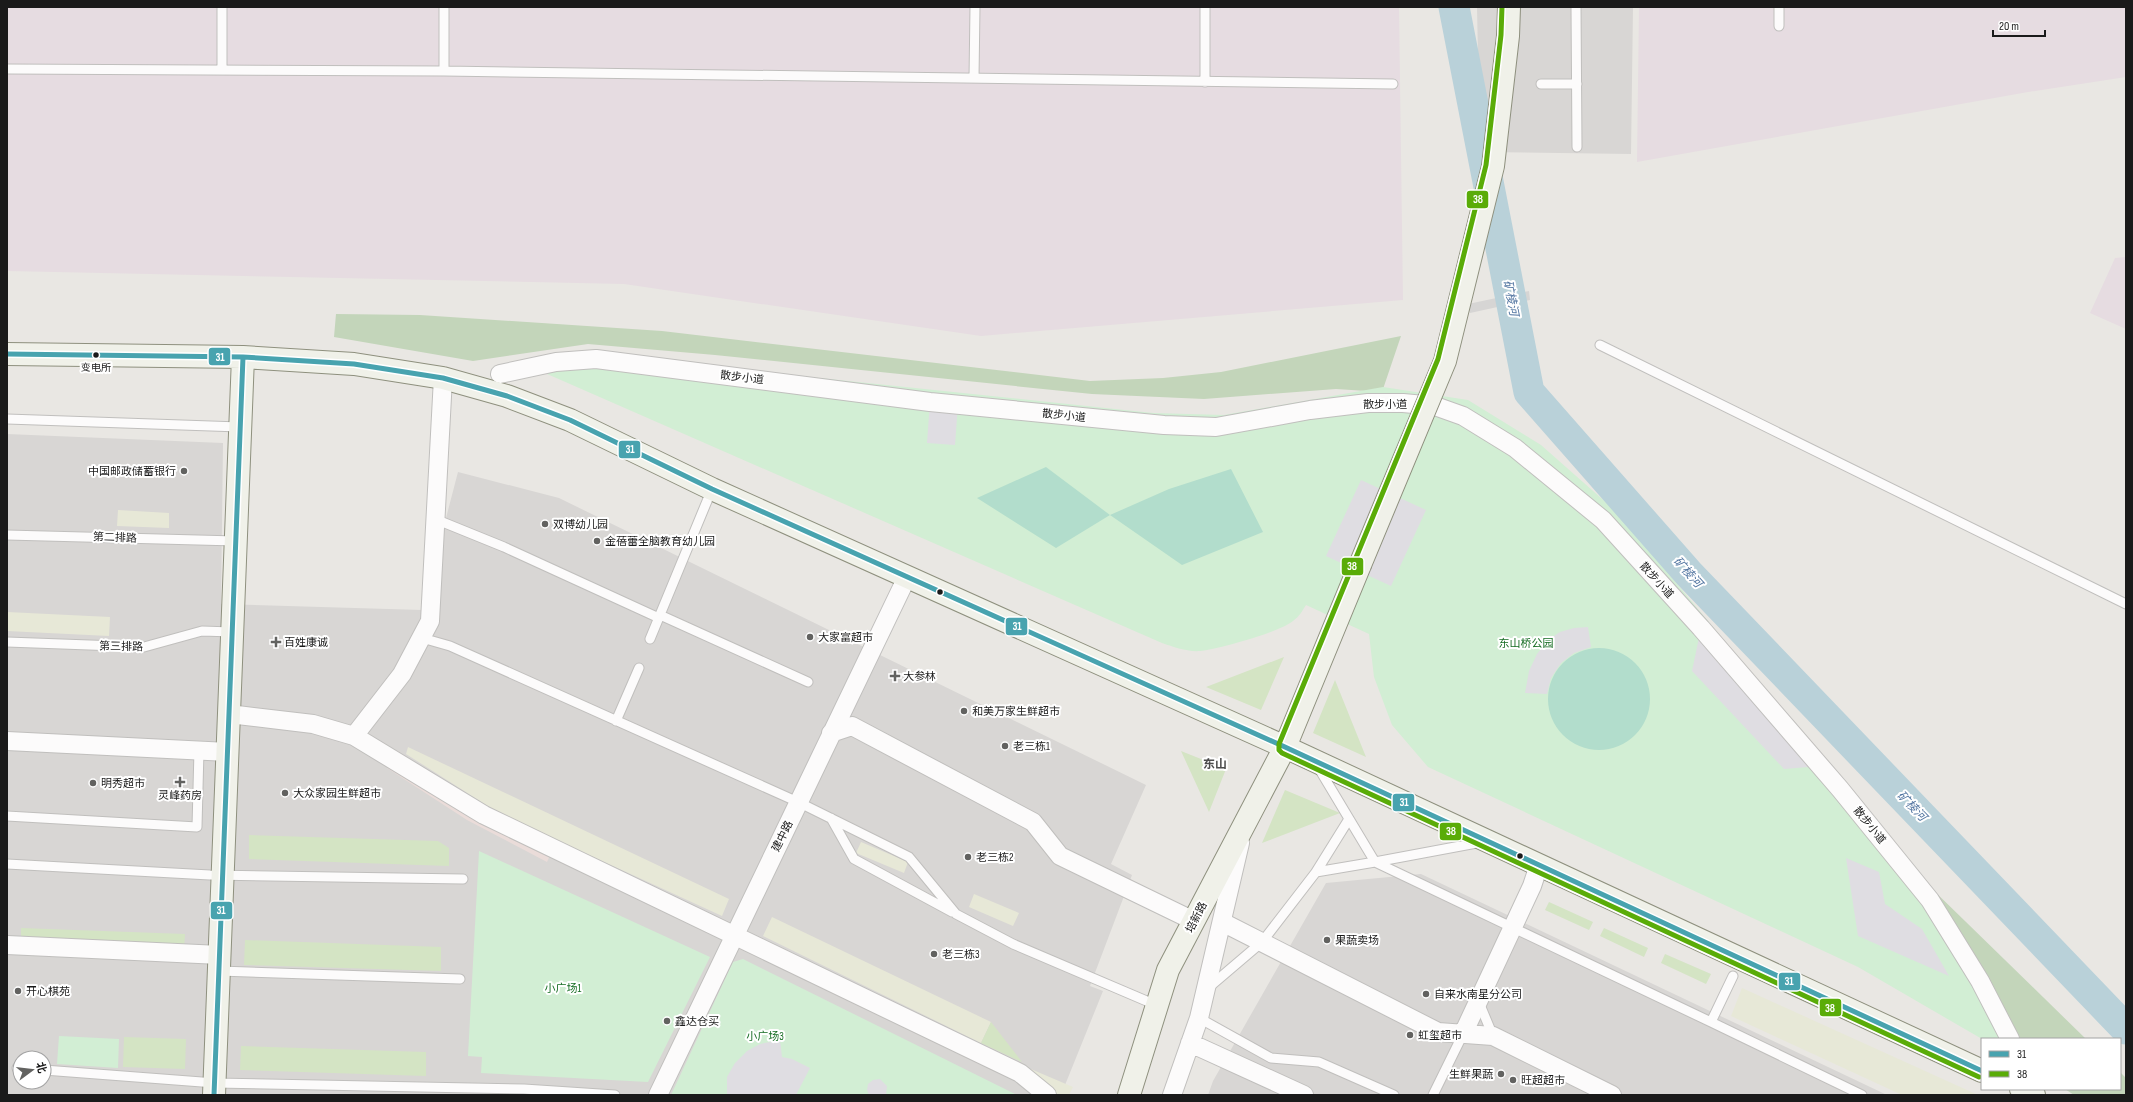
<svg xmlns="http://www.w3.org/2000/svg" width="2133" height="1102" viewBox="0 0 2133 1102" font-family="'Sofia Sans Condensed','Noto Sans SC',sans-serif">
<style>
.residential{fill:#d8d6d4;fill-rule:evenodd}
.commercial{fill:#eadcd9}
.industrial{fill:#e6dce1}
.farmland{fill:#e7e8d7}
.grass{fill:#d4e4c4}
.forest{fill:#c3d5ba}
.park{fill:#d2eed4}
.pitch{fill:#b2ddcc}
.plaza{fill:#dfdde2}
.pier{fill:#d6d5d4}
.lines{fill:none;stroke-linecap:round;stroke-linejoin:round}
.river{stroke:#b9d1d9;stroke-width:31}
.lane-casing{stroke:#c0bfbd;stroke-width:11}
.street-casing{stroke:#c0bfbd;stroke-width:20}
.secondary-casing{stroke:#8e907e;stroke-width:24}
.lane{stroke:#fcfbfb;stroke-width:9}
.street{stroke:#fcfbfb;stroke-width:18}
.secondary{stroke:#f0f1e9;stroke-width:22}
.secondary-bridge-casing{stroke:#8e907e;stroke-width:24;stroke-linecap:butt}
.secondary-bridge{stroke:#f0f1e9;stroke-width:22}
.bus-1-casing{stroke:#fff;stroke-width:8}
.bus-2-casing{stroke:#fff;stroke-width:8}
.bus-1{stroke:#48a3af;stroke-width:5}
.bus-2{stroke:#5aac08;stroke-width:5}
.bus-dot{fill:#1a1a1a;stroke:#fff;stroke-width:1.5}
.poi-dot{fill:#626260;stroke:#fff;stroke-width:1.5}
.labels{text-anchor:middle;stroke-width:4;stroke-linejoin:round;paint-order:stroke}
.bus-label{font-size:10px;fill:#1a1a1a;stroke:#fff}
.street-label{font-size:11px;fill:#1a1a1a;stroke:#fff}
.poi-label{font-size:11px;fill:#1a1a1a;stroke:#fff;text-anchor:start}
.park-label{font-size:11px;fill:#156c22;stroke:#fff}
.water-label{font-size:12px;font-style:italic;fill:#5174a0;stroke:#fff}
.neighbourhood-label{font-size:12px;font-weight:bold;fill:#4d4d4d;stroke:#fff}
.line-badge{stroke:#fff;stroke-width:1.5}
.badge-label{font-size:11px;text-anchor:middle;font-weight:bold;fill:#fff}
</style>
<rect width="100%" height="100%" fill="#e9e7e3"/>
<!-- residential -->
<path class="residential" d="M1477,7h156l-2,147 -151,-2z
M7,434l216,9 -2,161 201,6 36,-138 101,26 587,287 -35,79 21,11 -42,111 13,5 -42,104h-1054zM20,1058h24v24h-24z
M1421,874l466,221h-679l5,-14 113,-198z"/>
<!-- commercial -->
<path class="commercial" d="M396,750l105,66 55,26 -9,20 -80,-42 -80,-52z"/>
<!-- industrial -->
<path class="industrial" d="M7,7h1392l4,293 -422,36 -357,-52 -617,-13z
M1639,7h487v70l-98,15 -391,70z
M2126,257v72l-36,-16 25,-55z"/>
<!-- farmland -->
<path class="farmland" d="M118,510l51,3v15l-52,-2z
M7,612l103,5 -1,19 -102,-5z
M408,747l321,152 -7,17 -220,-101 -96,-61z
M861,842l47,20 -4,11 -48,-20z
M974,894l45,19 -6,13 -44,-19z
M772,917l219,105 -10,21 -218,-107z
M1742,988l236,107h-76l-171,-79z
M1026,1067l47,20 -4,8h-17z"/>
<!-- grass -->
<path class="grass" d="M1284,657l-23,53 -55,-23z
M1335,680l31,77 -53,-24z
M1181,751l45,18 -17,43z
M1285,790l55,23 -78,30z
M249,835l189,6 11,7v18l-200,-7z
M1549,902l44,20 -4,8 -44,-20z
M21,928l164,6 -1,15 -163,-7z
M1604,928l44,20 -4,9 -44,-21z
M245,940l196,7v24l-197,-6z
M1665,954l46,20 -5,10 -45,-21z
M991,1022l31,40 -41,-19z
M124,1037l62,2 -1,30 -62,-2z
M241,1046l185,6v24l-186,-6z"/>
<!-- forest -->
<path class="forest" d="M336,314l84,1 242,16 428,50 73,-3 58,-6 180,-36 -19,56 -46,-3 -132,10 -112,-5 -377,-39 -127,-11 -115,17 -139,-24z
M1927,884l159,155h-69z
M2120,1072l6,6v17h-52l-9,-6h55z"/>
<!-- park -->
<path class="park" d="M629,358l524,55 71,2 159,-28 85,13 73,45 77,68 309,371 90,155h-35l-124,-72 -430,-200 -36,-42 -18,-48 -5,-43 -63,-29c-4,6 -6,11 -13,16 -13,11 -75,28 -93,30 -13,1 -26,-4 -38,-8l-624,-273z
M479,851l231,106 -62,125 -167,-9 1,-16 -14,-1z
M743,959l272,135 1,1h-345l62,-133z
M59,1036l60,3 -1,29 -61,-4z"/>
<!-- pitch -->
<path class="pitch" d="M1046,467l64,48 59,-26 62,-20 32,63 -81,33 -72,-50 -54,33 -79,-50z
M1548 699a51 51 0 1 1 102 0a51 51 0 1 1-102 0Z"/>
<!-- plaza -->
<path class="plaza" d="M930,402l28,2 -3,41 -28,-2z
M1361,480l65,30 -35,76 -65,-30z
M1588,627l3,20 -17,6 -13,10 -10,15 -4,16 -22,-1 4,-22 8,-17 11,-14 12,-8 14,-4z
M1701,628l120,138 -37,3 -92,-98z
M1846,858l33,14 6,32 37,25 27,47 -91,-40z
M780,1040l2,17 10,2 18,9 -14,27h-69v-18l8,-14 12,-12 13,-7z
M880,1079l7,7 -1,9h-17l-2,-5 1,-6 5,-4z"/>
<!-- pier -->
<path class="pier" d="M1529,291l1,9 -60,13 -2,-9z"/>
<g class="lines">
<!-- river -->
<path class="river" d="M1454,7l75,385 160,182 437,455"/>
<defs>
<path id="lane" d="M444,7v64l949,13
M1205,7v75
M1576,7l1,140
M1779,26v-19
M7,69l437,2
M222,70v-63
M974,78l1,-71
M1541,84h36
M1600,345l526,259
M7,419l233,8
M435,519l69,28 155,71
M7,535l229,6
M660,615l148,67
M422,638l28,8 348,156 111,55 47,57 57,30 143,61
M650,639l62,-150
M7,642l137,5 58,-16 30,1
M616,721l23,-53
M1318,767l57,95 107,-20
M7,816l190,11 2,-77
M831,818l23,41 98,53
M7,864l203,11 253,4
M1316,872l33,-53
M219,971l241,8
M1733,976l-22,46 151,73
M1208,988l54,-46 54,-70 59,-10 336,160
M1478,1000l15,36
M1199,1018l72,40 48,4 75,33
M17,1068l3,1
M44,1070l171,13 309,6 91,6
M1433,1095l30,-61"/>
<path id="street" d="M500,374l56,-12 40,-3 334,43 234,23 52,2 94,-17 58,-7h35l32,3 28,10 52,32 88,72 98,108 139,161 90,111 50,81 30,58
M229,714l84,10 41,12 130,79 536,258 27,22
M831,733l21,-7 181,96 27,34 134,65
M354,736l48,-62 28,-53 13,-243
M7,741l221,11
M1222,922l216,110 55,4 119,59
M7,945l213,10
M1463,1034l69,-148 7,-21
M1190,1043l114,52
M658,1095l249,-518
M1172,1095l27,-77 41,-175"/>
<path id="secondary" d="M7,354l236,3 111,7 89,14 64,18 63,24 142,69 573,258 697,324
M2021,1089l13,6
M214,1095l29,-738
M1129,1095l39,-125 117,-223 75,-182"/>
</defs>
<!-- lane casing -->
<use href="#lane" class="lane-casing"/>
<!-- street casing -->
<use href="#street" class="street-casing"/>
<!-- secondary casing -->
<use href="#secondary" class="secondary-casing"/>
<!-- lane -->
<use href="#lane" class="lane"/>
<!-- street -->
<use href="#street" class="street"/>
<!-- secondary -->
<use href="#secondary" class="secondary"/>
<defs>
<path id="secondary-bridge" d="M1360,565l85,-204 48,-195 15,-130 1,-29"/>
</defs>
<!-- secondary-bridge casing -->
<use href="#secondary-bridge" class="secondary-bridge-casing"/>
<!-- secondary-bridge -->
<use href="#secondary-bridge" class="secondary-bridge"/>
<defs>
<path id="bus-1" d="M7,354l236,3 111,7 89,14 64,18 63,24 142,69 573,258 697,324
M214,1095l29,-738"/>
<path id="bus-2" d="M1502,7l-1,28 -15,130 -48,194 -159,385v6l3,3 697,324"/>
</defs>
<!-- bus-1 casing -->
<use href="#bus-1" class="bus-1-casing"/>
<!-- bus-2 casing -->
<use href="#bus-2" class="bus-2-casing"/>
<!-- bus-1 -->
<use href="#bus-1" class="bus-1"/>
<!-- bus-2 -->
<use href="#bus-2" class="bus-2"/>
</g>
<!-- markers -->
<g class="bus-dot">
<circle cx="96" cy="355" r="3.5"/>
<circle cx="940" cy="592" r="3.5"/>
<circle cx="1520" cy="856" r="3.5"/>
</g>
<g class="poi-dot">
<circle cx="184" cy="471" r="4"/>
<circle cx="545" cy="524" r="4"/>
<circle cx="597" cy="541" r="4"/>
<circle cx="810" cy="637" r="4"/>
<path d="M274 636h4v4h4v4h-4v4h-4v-4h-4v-4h4z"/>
<path d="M893 670h4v4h4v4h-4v4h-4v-4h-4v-4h4z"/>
<circle cx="964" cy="711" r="4"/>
<circle cx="1005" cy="746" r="4"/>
<path d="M178 776h4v4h4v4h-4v4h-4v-4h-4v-4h4z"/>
<circle cx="93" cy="783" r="4"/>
<circle cx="285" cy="793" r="4"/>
<circle cx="968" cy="857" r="4"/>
<circle cx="1327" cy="940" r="4"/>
<circle cx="934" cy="954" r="4"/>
<circle cx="18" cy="991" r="4"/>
<circle cx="1426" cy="994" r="4"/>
<circle cx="667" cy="1021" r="4"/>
<circle cx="1410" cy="1035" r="4"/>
<circle cx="1501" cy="1074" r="4"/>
<circle cx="1513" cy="1080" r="4"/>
</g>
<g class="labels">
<!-- bus labels -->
<g class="bus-label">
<text x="96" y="371">变电所</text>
</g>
<!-- street labels -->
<g class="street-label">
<text transform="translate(742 377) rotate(7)" y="4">散步小道</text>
<text x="1385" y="408">散步小道</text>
<text transform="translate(1064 415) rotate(6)" y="4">散步小道</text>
<text transform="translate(115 537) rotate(2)" y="4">第二排路</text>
<text transform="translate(1657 580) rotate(48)" y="4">散步小道</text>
<text transform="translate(121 646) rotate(1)" y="4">第三排路</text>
<text transform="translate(1870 825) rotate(51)" y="4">散步小道</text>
<text transform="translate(782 836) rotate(-64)" y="4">建中路</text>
<text transform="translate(1196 917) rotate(-63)" y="4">培新路</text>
</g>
<!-- poi labels -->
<g class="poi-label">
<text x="176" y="475" text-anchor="end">中国邮政储蓄银行</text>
<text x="553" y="528">双博幼儿园</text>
<text x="605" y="545">金蓓蕾全脑教育幼儿园</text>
<text x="818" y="641">大家富超市</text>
<text x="284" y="646">百姓康诚</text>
<text x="903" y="680">大参林</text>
<text x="972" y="715">和美万家生鲜超市</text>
<text x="1013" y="750">老三栋1</text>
<text x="101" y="787">明秀超市</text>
<text x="293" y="797">大众家园生鲜超市</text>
<text x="180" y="799" text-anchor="middle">灵峰药房</text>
<text x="976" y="861">老三栋2</text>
<text x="1335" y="944">果蔬卖场</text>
<text x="942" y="958">老三栋3</text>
<text x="26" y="995">开心棋苑</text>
<text x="1434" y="998">自来水南星分公司</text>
<text x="675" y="1025">鑫达仓买</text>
<text x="1418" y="1039">虹玺超市</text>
<text x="1493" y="1078" text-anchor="end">生鲜果蔬</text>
<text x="1521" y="1084">旺超超市</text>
</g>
<!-- park labels -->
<g class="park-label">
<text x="1526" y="647">东山桥公园</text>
<text x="563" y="992">小广场1</text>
<text x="765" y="1040">小广场3</text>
</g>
<!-- water labels -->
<g class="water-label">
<text transform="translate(1511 298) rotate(79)" y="4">矿棱河</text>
<text transform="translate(1688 572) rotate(48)" y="4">矿棱河</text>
<text transform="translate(1912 806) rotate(46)" y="4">矿棱河</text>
</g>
<!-- neighbourhood labels -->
<g class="neighbourhood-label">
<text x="1215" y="768">东山</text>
</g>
</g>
<g class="line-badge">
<rect x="1466" y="190" width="23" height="19" rx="4" fill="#5aac08"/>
<rect x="208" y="347" width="23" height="19" rx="4" fill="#48a3af"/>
<rect x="618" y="440" width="23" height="19" rx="4" fill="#48a3af"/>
<rect x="1341" y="557" width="23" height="19" rx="4" fill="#5aac08"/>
<rect x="1005" y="617" width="23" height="19" rx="4" fill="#48a3af"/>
<rect x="1392" y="793" width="23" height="19" rx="4" fill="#48a3af"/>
<rect x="1439" y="822" width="23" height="19" rx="4" fill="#5aac08"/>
<rect x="210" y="901" width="23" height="19" rx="4" fill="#48a3af"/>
<rect x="1778" y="972" width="23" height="19" rx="4" fill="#48a3af"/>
<rect x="1819" y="998" width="23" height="19" rx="4" fill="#5aac08"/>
</g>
<g class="badge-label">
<text x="1478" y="203">38</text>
<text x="220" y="361">31</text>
<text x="630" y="453">31</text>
<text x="1352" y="570">38</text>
<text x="1017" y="630">31</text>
<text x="1404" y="806">31</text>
<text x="1451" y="835">38</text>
<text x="221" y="914">31</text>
<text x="1789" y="985">31</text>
<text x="1830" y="1012">38</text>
</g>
<!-- border -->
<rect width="2133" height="1102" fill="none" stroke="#1a1a1a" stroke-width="16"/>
<!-- legend -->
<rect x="1981" y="1038" width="140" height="52" fill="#ffffff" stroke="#a3a3a3"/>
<rect x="1989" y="1051" width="20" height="6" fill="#48a3af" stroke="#a3a3a3"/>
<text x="2017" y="1058" font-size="12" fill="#1a1a1a">31</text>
<rect x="1989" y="1071" width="20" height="6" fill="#5aac08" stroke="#a3a3a3"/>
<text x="2017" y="1078" font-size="12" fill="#1a1a1a">38</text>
<!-- north arrow -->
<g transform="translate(32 1070) rotate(75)"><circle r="19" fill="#ffffff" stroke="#a3a3a3"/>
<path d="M0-3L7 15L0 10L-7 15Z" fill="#626260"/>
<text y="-6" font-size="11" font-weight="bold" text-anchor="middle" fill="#1a1a1a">北</text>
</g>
<!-- scale -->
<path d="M1993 30v6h52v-6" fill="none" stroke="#1a1a1a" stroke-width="2"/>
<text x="1999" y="30" font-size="12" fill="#1a1a1a" stroke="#ffffff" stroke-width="3" paint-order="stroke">20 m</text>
</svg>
